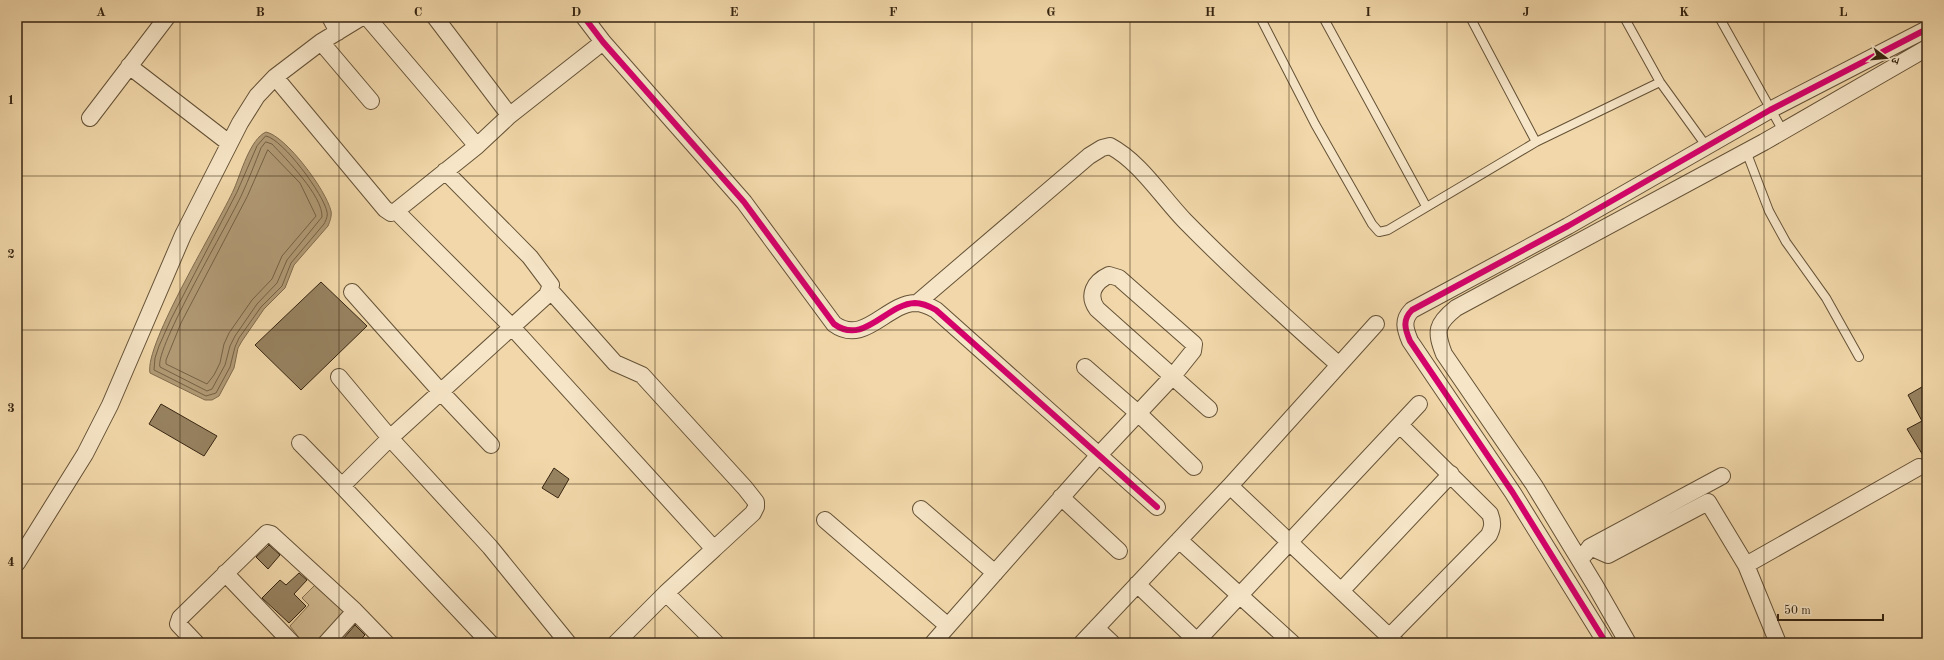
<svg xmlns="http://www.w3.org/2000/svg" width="1944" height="660" viewBox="0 0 1944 660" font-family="'Old Standard TT','Noto Serif Devanagari',serif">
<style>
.green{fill:#d1b98f;stroke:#846f50}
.water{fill:#b19a75;stroke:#806b4d}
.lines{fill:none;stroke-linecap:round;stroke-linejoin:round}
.shore{stroke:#746043;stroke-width:1}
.stream{stroke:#806b4d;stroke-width:4}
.building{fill:#978260;stroke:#362511}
.lane-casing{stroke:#655237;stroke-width:10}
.street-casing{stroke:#655237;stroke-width:18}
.lane{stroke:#f6e5c7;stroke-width:8}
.street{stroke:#f6e5c7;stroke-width:16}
.cycleway-casing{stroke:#f6e5c7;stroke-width:8}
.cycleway{stroke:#d6006c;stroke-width:6}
.grid{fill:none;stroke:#362511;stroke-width:1;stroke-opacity:0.55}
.neatline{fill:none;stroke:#362511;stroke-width:1.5}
.grid-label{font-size:13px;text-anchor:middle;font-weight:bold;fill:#362511}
</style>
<rect width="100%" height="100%" fill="#f1d7a9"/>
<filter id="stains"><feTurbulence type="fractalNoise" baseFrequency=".005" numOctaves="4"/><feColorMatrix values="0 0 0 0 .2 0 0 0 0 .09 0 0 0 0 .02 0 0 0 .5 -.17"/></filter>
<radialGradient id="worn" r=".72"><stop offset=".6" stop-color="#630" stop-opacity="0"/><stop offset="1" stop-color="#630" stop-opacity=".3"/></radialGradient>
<!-- green -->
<path class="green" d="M318,582l32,28 -31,33h-16l-13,-17 19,-21 -7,-7z"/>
<!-- water -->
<path class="water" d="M266,132c20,4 60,58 65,79 1,5 -1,10 -3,15l-34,39 -9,23 -21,21 -22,32 -4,7 -4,20 -15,28 -7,4h-7l-55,-27c-6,-29 69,-150 84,-184 7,-16 16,-50 32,-57z"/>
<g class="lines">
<!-- shore -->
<path class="shore" d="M266,136c17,3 58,59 61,76 1,4 -1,8 -3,12l-33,39 -9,23 -21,21 -22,31 -4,9 -5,20 -14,26 -10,3 -52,-26 1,-12 4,-12 12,-27 66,-127 20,-46z
M266,142l6,2c14,15 51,52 50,73l-35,43 -10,23 -20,21 -22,32 -5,10 -5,19 -13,24 -5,2 -47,-24c-6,-18 70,-146 82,-173 7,-15 13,-31 19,-46z
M268,150l32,33 16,33 -34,40 -10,23 -20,21 -23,33 -5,11 -4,19 -6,12 -7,9 -41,-20v-4l15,-37 66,-126z"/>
<!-- stream -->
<path class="stream" d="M17,22l5,-5"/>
</g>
<!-- building -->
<path class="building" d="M321,282l46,44 -66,64 -46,-45z
M1927,384v78l-20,-33 15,-8 -14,-26z
M161,404l56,32 -13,20 -55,-32z
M554,468l15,11 -11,19 -16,-10z
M269,545l11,10 -12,14 -12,-12z
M299,573l8,7 -13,14 12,12 -17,17 -27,-25 18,-18 6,5z
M355,625l10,10 -8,8h-10l-4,-4z"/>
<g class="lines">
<defs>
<path id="lane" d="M1260,17l55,107 57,100 7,8 9,-2 148,-88 124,-60
M1323,17l103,189
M1470,17l66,125
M1624,17l36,65 47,65
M1719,17l64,114
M1746,151l23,60 17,31 40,56 33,59"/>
<path id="street" d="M330,17l8,15
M367,17l110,129
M584,17l19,25 141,160 90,122c30,22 52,-20 81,-21 8,0 14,3 21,7l221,197
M321,42l50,59
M129,66l100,77
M275,77l110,132 6,4 5,-2 81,-65 32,-30 -2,-4 -72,-95
M509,116l94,-74
M90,118l77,-101
M445,171l85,86 21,28 -4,10 -157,143 -48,48 148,157
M396,211l115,115 203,223 -48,44 -50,50
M550,290l65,73 27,12 103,113 11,14v5l-3,6 -39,36
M352,292l88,99 51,54
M917,303l172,-147 13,-8 8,-2c30,16 51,50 75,75 49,50 101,97 154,144
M1376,324l-146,162 166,157
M1085,367l54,47 55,53
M339,377l51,61 100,109 78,96
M300,443l42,43
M1061,497l58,54
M921,509l74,64
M825,520l123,106
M1179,540l113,103
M1590,547l18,8 100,-53 38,63 32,78
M1585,554l5,-7 132,-71
M17,563l68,-109 25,-49 73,-170 57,-112 17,-27 18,-19 46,-35 41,-25
M1746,565l173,-98
M225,573l67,70
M1137,584l62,59
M1341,591l110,-117
M666,593l50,50
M1096,628l16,15
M1390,636l99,-101c4,-8 4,-13 1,-21l-90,-89
M196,643l-18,-19 2,-6 87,-85 4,1 84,77 31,32
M326,643l29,-32
M933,643l165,-187 75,-80 20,-25 1,-7 -75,-66 -10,-3c-15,7 -22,20 -12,34l112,100
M1082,643l148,-157
M1195,643l224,-239
M1606,643l-93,-150 -103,-152c-5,-12 -8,-21 2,-31l156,-84 202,-116 157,-81
M1628,643l-32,-56 -62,-102 -90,-131c-9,-23 -8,-30 12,-46l308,-166 163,-94"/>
</defs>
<!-- lane casing -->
<use href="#lane" class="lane-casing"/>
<!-- street casing -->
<use href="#street" class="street-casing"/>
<!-- lane -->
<use href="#lane" class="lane"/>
<!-- street -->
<use href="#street" class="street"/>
<defs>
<path id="cycleway" d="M584,17l19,25 141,160 90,122c30,22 52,-20 81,-21 8,0 14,3 21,7l221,197
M1606,643l-93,-150 -103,-152c-5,-12 -8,-21 2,-31l156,-84 202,-116 157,-81"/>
</defs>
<!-- cycleway casing -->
<use href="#cycleway" class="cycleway-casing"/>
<!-- cycleway -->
<use href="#cycleway" class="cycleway"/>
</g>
<!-- grid -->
<path class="grid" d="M180,17v626M339,17v626M497,17v626M655,17v626M814,17v626M972,17v626M1130,17v626M1289,17v626M1447,17v626M1605,17v626M1764,17v626M17,176h1910M17,330h1910M17,484h1910"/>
<!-- margin -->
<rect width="1944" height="660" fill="none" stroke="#f1d7a9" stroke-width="44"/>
<!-- north arrow -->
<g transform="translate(1886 58) rotate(106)" stroke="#f6e5c7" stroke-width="3" paint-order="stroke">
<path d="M0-3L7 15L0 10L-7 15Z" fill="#362511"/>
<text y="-6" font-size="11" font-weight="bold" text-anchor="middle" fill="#362511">उ</text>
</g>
<!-- scale -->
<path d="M1778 614v6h105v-6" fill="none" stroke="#362511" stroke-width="2"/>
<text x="1784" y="614" font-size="12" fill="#362511" stroke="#f6e5c7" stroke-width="3" paint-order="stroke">50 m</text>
<rect x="22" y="22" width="1900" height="616" class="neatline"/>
<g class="grid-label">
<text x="101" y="16">A</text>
<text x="260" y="16">B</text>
<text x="418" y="16">C</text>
<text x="576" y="16">D</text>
<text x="734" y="16">E</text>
<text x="893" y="16">F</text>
<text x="1051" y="16">G</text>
<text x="1210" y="16">H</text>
<text x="1368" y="16">I</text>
<text x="1526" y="16">J</text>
<text x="1684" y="16">K</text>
<text x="1843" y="16">L</text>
<text x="11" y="104">1</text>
<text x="11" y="258">2</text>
<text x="11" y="412">3</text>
<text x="11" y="566">4</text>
</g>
<rect width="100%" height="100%" filter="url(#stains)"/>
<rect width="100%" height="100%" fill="url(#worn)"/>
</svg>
